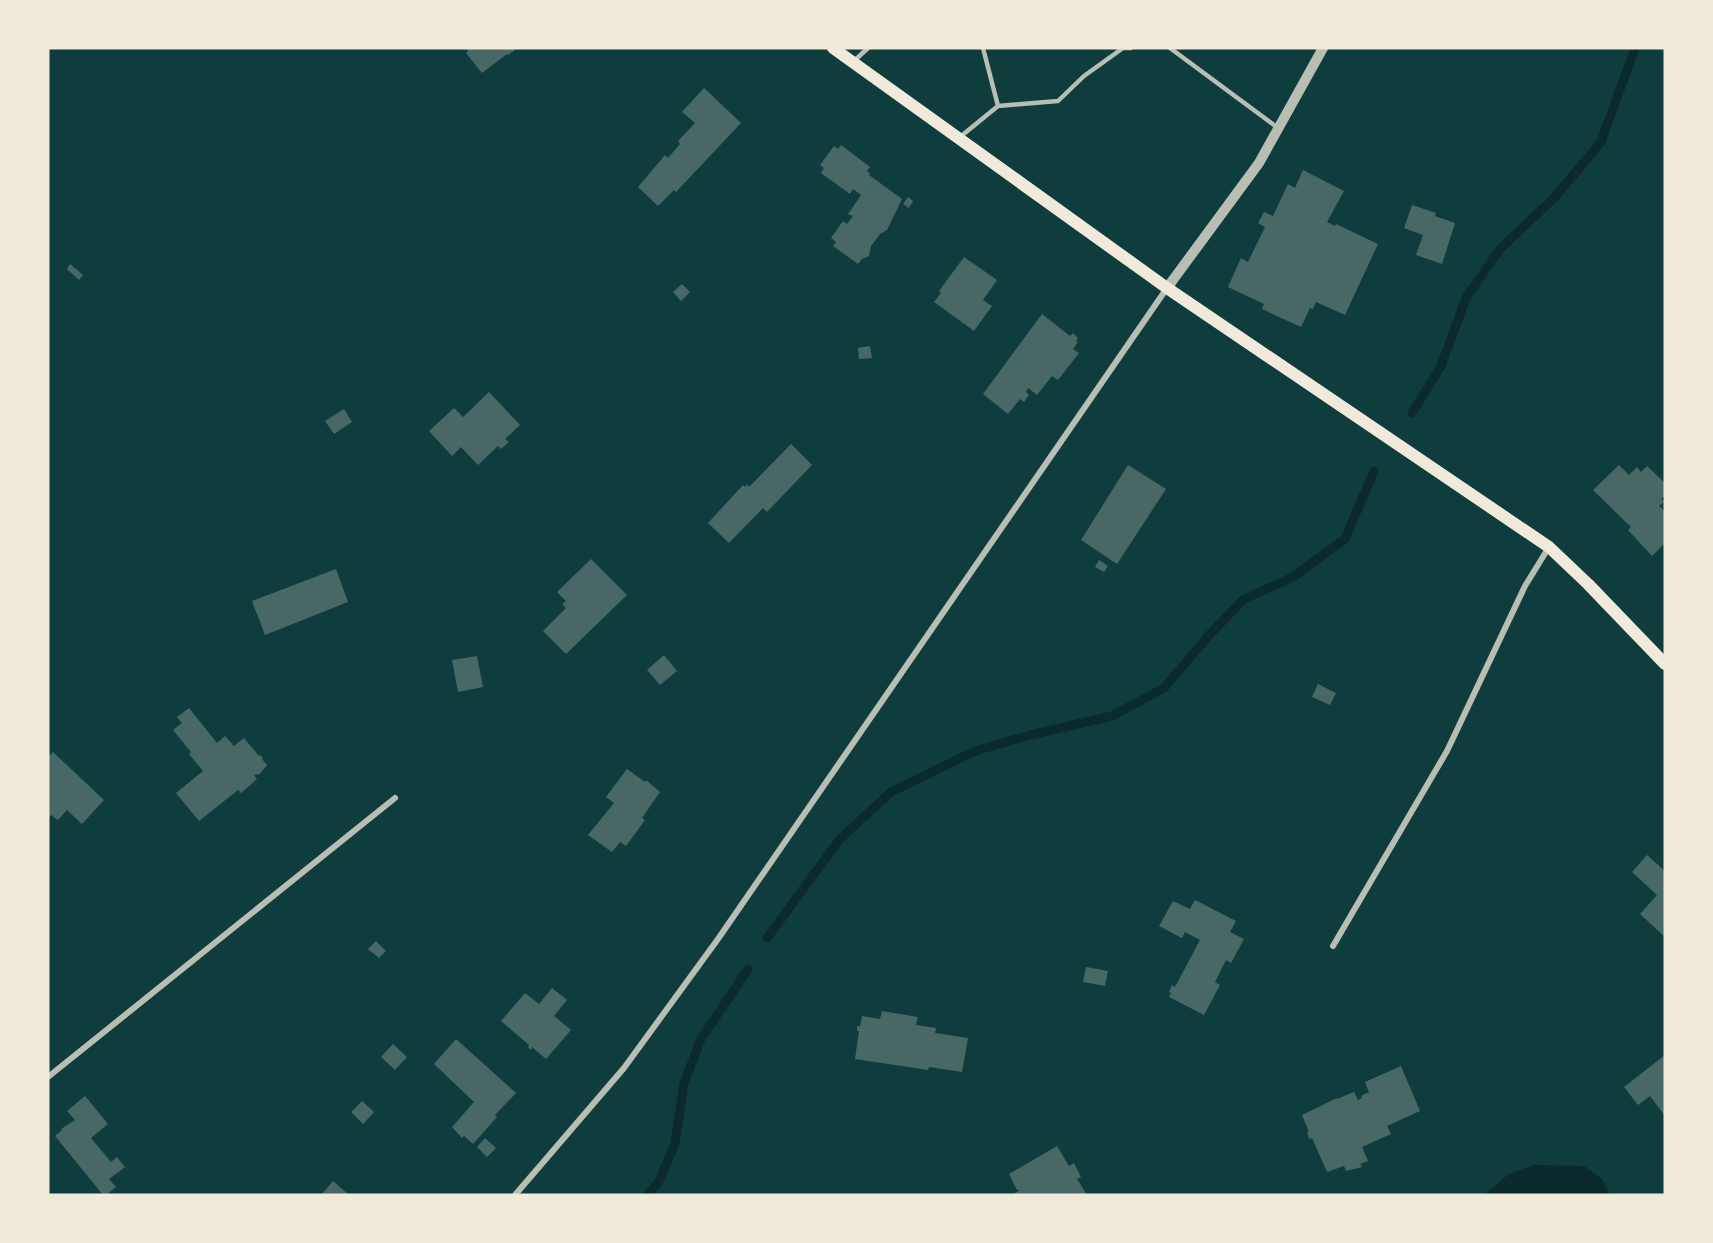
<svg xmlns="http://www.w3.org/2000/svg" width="1713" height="1243" viewBox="0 0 1713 1243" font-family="Mulish,sans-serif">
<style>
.water{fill:#0a2a2b}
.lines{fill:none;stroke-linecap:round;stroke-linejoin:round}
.stream{stroke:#0a2a2b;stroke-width:9}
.building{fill:#486865}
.service{stroke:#b8beb3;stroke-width:4.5}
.minor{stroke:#b8beb3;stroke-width:6}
.tertiary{stroke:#b8beb3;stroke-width:10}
.secondary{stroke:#f1e9da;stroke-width:12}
</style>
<rect width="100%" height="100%" fill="#0f3d3e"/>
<!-- water -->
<path class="water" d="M1533,1165l51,1 18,13 8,16h-126l25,-21z"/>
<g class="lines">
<!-- stream -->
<path class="stream" d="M1412,413l29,-47 25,-68 34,-49 55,-52 46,-55 34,-94
M767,938l73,-99 51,-47 84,-41 55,-16 82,-19 52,-28 47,-55 33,-34 49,-22 52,-38 29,-68
M647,1195l11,-12 17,-39 9,-61 17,-44 47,-70"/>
</g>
<!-- building -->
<path class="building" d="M466,48h47l2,2 -7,5 -1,-1 -25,19 -16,-20 2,-2z
M704,88l37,35 -65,69 -2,-2 -16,16 -20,-19 27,-32 3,3 12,-14 -2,-3 17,-18 -13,-11z
M841,145l29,22 -3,4 3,2 -1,2 33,24 -15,31 -7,4 -9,12 -2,10 -7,3 -4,5 -25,-18 3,-4 -5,-4 12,-17 4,3 6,-8 -5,-2 13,-19 -8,-6 -3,5 -29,-21 3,-5 -4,-3 14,-19 4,3z
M1303,170l41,21 -17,31 8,4 1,-2 42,20 -33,71 -29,-13 -3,7 -3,-1 -9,19 -39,-18 2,-5 -36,-17 13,-29 7,4 17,-35 -7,-4 6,-11 9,4 15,-32 7,4z
M908,197l5,4 -4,7 -6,-4z
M1412,205l24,8 -1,3 20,7 -13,41 -26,-9 7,-20 -19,-7z
M964,257l33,23 -14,20 9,6 -18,25 -40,-29 7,-9 -2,-2z
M70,264l13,11 -4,5 -12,-11z
M682,284l8,8 -9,9 -8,-9z
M1042,314l28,22 3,-3 5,5 -2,3 2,1 -5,7 6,4 -21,27 -6,-4 -15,19 -9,-7 -2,4 3,3 -5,7 -4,-3 -12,15 -25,-20z
M870,346l2,12 -13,1 -1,-11z
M489,392l31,33 -15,14 4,3 -8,7 -3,-3 -20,19 -17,-18 -9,9 -23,-25 25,-23 9,9z
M344,409l8,13 -18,12 -9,-13z
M791,444l21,21 -45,47 -4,-4 -34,35 -21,-20 35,-38 2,2 2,-3 2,3z
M1128,465l38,24 -49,75 -36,-24z
M1619,465l10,10 8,-8 4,5 6,-6 18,17v13l-4,3 3,3 -5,4 6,5v32l-13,13 -24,-26 3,-3 -38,-37z
M591,559l36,36 -61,59 -23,-23 23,-23 -4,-4 4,-3 -9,-9z
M1099,560l9,6 -4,6 -9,-5z
M336,569l12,33 -83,33 -13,-34z
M664,655l13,16 -17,14 -13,-15z
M477,656l6,31 -25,5 -6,-32z
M1318,684l18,9 -6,12 -18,-8z
M189,708l28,35 8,-7 9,10 10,-8 15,18 1,-1 3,3 -1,1 5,6 -7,9 -6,1 3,4 -16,14 -3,-3 -39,31 -23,-28 27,-22 -14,-17 2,-2 -18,-22 9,-7 -5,-6z
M53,752l51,48 -22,24 -15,-14 -9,10 -7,-5 -3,3v-61z
M627,769l18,13 1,-2 14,12 -18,26 3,2 -19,26 -6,-4 -8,10 -24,-17 26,-32 -8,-6z
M1647,855l18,16v66l-25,-23 17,-19 -25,-23z
M1195,900l41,21 -6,11 14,7 -13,24 -5,-3 -11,22 5,3 -16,30 -35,-18 2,-4 -2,-1 3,-7 3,2 25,-47 -15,-8 -3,6 -23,-12 14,-25 17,8z
M376,941l10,10 -7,7 -11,-9z
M1086,967l22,4 -3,15 -22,-4z
M552,988l15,12 -13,16 17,14 -25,29 -14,-12 -1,3 -3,-3 1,-2 -28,-24 24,-28 14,11z
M882,1011l36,6 -2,8 20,3 -1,5 33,5 -6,34 -33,-5 -1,3 -73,-11 4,-28h-2v-5h3l2,-10 18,3z
M456,1039l60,54 -21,22 2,2 -24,27 -9,-8 -2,2 -10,-11 22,-25 -40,-38z
M393,1044l14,13 -12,13 -14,-13z
M1665,1055v61l-15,-20 -12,9 -14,-18z
M1401,1066l19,45 -33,15 4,8 -29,13 6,14 -8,3 2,3 -16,4 -2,-5 -17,6 -15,-34 -3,1 -2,-7h2l-7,-17 35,-17v1l17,-7 4,8 4,-2 -1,-2 8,-4 -4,-10z
M85,1096l23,28 -17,14 20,24 6,-5 8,10 -16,12 7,8 -10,8h-3l-48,-59 7,-6 -1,-1 14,-9 -8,-9z
M362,1101l12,11 -11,12 -12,-12z
M485,1138l11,10 -9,9 -10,-10z
M1057,1146l12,20 5,-3 7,14 -4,2 10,16h-75l8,-5h-3l-8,-16z
M333,1181l16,14h-28z"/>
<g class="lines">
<!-- service -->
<path class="service" d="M983,48l15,58
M1170,48l108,80
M854,61l14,-13
M960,137l38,-31 60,-5 26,-25 39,-28h8"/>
<!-- minor -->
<path class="minor" d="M1333,946l114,-195 78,-165 24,-39
M48,1077l347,-279
M515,1195l109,-127 94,-129 449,-651"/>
<!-- tertiary -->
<path class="tertiary" d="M1167,288l92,-125 64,-115"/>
<!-- secondary -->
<path class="secondary" d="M833,48l334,240 382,259 39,37 77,80"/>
</g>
<!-- border -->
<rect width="1713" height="1243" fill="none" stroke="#f1e9da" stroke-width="99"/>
</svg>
